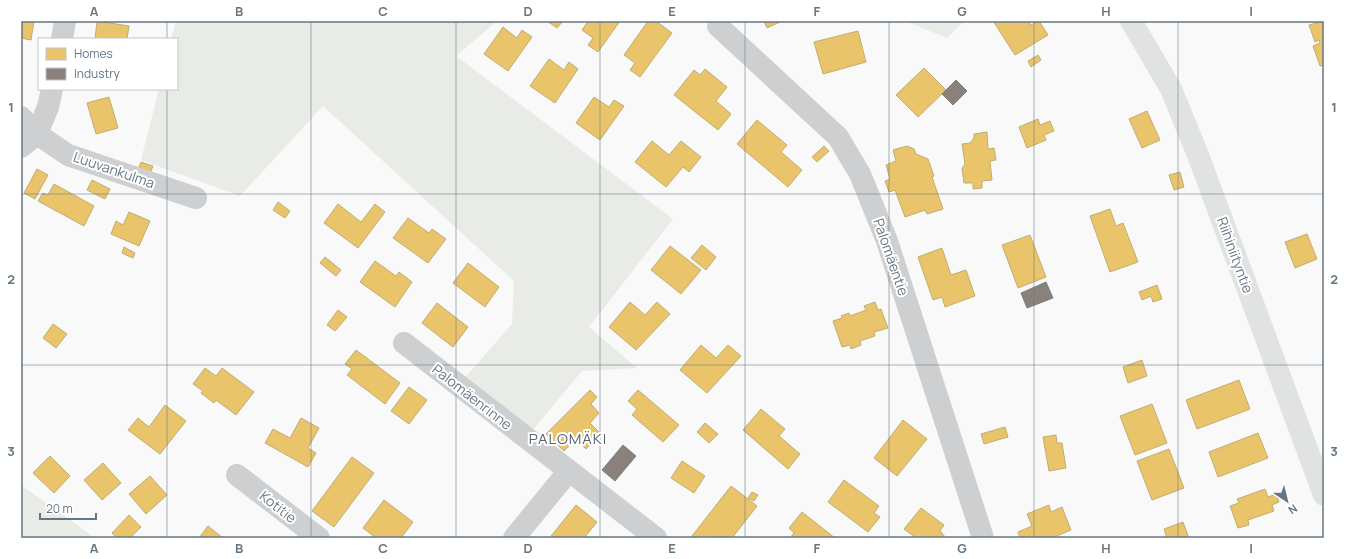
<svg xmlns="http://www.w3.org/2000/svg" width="1345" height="559" viewBox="0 0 1345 559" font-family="Manrope,sans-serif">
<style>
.green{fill:#e8ebe6}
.homes{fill:#e9c46a;stroke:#c1ad72}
.industry{fill:#8a817c;stroke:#7f7e7e}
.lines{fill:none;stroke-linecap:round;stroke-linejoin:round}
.minor{stroke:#cecfd0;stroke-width:22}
.major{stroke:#e1e2e2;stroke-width:22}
.grid{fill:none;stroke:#657683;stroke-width:1;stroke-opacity:0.55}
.labels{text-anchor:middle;stroke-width:4;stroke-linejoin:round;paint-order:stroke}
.street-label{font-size:14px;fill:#657683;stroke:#fff}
.neighbourhood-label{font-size:15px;letter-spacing:1px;fill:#57646e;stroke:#fff}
.neatline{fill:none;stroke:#657683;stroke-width:1.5}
.grid-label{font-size:13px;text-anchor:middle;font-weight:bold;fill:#657683}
</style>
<rect width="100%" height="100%" fill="#f9f9f9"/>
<!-- green -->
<path class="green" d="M176,21h321l-41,35 217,163 -84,108 48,41 -55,3 -50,60 -70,-50 50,-57 2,-43 -191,-175 -83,90 -99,-36 18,-71h18v-50h-6z
M905,21h59l-17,17z
M21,485l74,53h-74z"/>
<!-- homes -->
<path class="homes" d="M21,21h13l-3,19 -10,-2z
M97,21l32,5 -2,13h-32z
M547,21h16l-6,7z
M588,21h32l-22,31 -10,-7 5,-7 -11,-8z
M648,21h8l16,12 -32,44 -10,-7 5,-7 -11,-8z
M764,21h18l-15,7z
M993,21h35l3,4 8,-4 9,14 -33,20z
M1324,21v44l-4,1 -7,-20 7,-3 -1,-3 -4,2 -6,-17z
M503,27l14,11 5,-8 10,7 -24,34 -24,-17z
M858,31l8,31 -43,12 -9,-32z
M1038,55l3,5 -10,7 -3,-6z
M549,59l15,11 5,-8 9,7 -23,34 -25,-17z
M924,68l22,22 -28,27 -22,-22z
M705,69l22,18 -11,14 15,13 -13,16 -44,-35 20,-25 6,5z
M109,97l9,31 -22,6 -9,-31z
M594,97l15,10 5,-7 10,6 -24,34 -24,-17z
M1147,111l13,29 -18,8 -13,-29z
M1038,119l2,6 10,-4 4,10 -10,4 2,5 -19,8 -8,-21z
M757,120l30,25 -6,7 21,18 -14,17 -51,-43z
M987,132l1,17 6,-1 2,12 -6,1 2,19 -10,1v7l-9,1v-6h-9l-2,-15 3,-4 -3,-20 8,-1 4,-5v-4z
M652,141l17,14 12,-14 20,16 -12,15 -6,-5 -17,20 -31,-25z
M824,146l5,5 -12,11 -5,-5z
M907,146l7,3 2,5 12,5 6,17 -2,1 11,32 -16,5 -2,-4 -20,7 -10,-27 -6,2 -4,-11 5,-2 -4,-14 10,-4 -3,-11z
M141,162l12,4 -3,8 -12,-4z
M37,169l11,6 -13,24 -11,-6z
M1180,172l4,15 -10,3 -5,-15z
M92,180l18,9 -5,10 -18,-9z
M54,184l40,22 -10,20 -46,-25 5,-8 5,2z
M278,202l12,9 -5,7 -12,-8z
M338,204l23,18 14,-18 10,8 -27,36 -34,-25z
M1110,209l6,17 7,-3 15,39 -28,10 -20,-56z
M129,212l21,9 -11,25 -28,-12 5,-13 7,4z
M408,218l21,15 3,-4 14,10 -18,24 -35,-25z
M1307,234l10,25 -22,9 -10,-26z
M1030,235l16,42 -28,11 -16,-43z
M702,245l14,12 -10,13 -15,-12z
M670,246l31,24 -20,24 -30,-24z
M124,247l11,6 -2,5 -11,-5z
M942,248l9,27 15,-5 9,26 -30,11 -3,-10 -9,3 -15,-43z
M325,257l16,13 -5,6 -16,-13z
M375,261l21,15 3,-4 13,10 -17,25 -35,-25z
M468,263l31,24 -14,20 -32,-24z
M1157,285l5,14 -9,3 -2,-6 -9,4 -3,-8z
M630,302l15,13 12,-13 13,12 -34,36 -27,-23z
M875,302l3,8 3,-1 7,19 -14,4 1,4 -15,5 1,4 -10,4 -1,-4 -8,2 -9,-26 9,-3 -1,-2 8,-3 1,3 16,-6 -2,-4z
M437,303l31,24 -15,20 -31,-24z
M338,310l9,7 -12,14 -8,-6z
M53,324l14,10 -11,14 -13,-10z
M701,345l15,13 12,-13 13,11 -34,37 -27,-23z
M356,350l44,33 -15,21 -38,-29 5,-6 -7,-5z
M1142,360l5,16 -19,7 -5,-16z
M205,368l11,8 6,-8 32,24 -18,23 -20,-15 -2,3 -13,-10 2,-2 -10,-7z
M1239,380l11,29 -53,20 -11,-29z
M409,387l18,13 -18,24 -18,-13z
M590,390l7,7 -6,7 8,9 -9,10 11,11 -15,15 -10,-10 -12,12 -18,-17z
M638,390l41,35 -16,17 -31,-27 5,-6 -9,-8z
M1152,404l15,39 -32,12 -15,-39z
M165,405l21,16 -26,33 -32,-24 10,-12 11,9z
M761,409l24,20 -6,7 21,18 -12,15 -45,-39z
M301,418l18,10 -11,20 8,5 -8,14 -43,-24 8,-14 17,9z
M903,420l24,19 -30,37 -23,-18z
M705,423l13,11 -9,9 -12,-11z
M1005,427l3,10 -24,7 -3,-10z
M1258,433l10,25 -50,19 -9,-25z
M1056,435l1,8h5l4,25 -17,3 -6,-34z
M1169,449l15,39 -32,12 -15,-39z
M50,456l20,20 -16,17 -21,-20z
M352,457l22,16 -40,54 -22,-16z
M682,461l23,15 -11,17 -23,-15z
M103,463l18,20 -19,17 -18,-20z
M150,476l17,19 -21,19 -17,-20z
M844,480l35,26 -5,7 6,4 -12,15 -40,-30z
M731,486l26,20 -25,32 -16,-2 -1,2h-20l-3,-2z
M1265,489l3,8 8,-3 3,8 -7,3 2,6 -26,9 1,5 -11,3 -8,-22 9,-3 -2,-4z
M752,492l6,3 -4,6 -6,-3z
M384,500l29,22 -12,16h-25l-13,-10z
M576,505l21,17 -13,16h-30l-3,-2z
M1049,505l2,7 11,-5 9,23 -19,8h-4v-2l-6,2h-22l-2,-6 14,-6 -5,-12z
M921,508l23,17 -4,6 6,7h-30l-12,-9z
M802,512l33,26h-45l4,-5 -5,-5z
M129,515l12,12 -11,11h-13l-5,-5z
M1183,522l6,16h-22l-3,-9z
M208,526l15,12h-24z"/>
<!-- industry -->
<path class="industry" d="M956,80l11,11 -14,14 -11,-11z
M1046,282l7,16 -26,10 -6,-15z
M623,445l13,11 -21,25 -13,-11z"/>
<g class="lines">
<!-- minor -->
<path class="minor" d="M718,26l120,111 22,37 27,67 96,297
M62,39l3,-18
M21,117l16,17 31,21 128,43
M21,147l16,-13 11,-27 4,-18
M404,343l252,195
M237,475l82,63
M514,538l54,-66"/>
<!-- major -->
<path class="major" d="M1131,21l40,68 27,66 126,340"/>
</g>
<!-- grid -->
<path class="grid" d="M167,21v18M311,21v517M456,21v517M600,21v517M745,21v517M889,21v517M1034,21v517M1178,21v517M167,89v449M21,194h1303M21,365h1303"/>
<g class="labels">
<!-- street labels -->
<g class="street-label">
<text transform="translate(114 170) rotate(19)" y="5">Luuvankulma</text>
<text transform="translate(1235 255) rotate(70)" y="5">Riihiniityntie</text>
<text transform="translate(891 257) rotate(71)" y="5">Palomäentie</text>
<text transform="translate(472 397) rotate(38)" y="5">Palomäenrinne</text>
<text transform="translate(278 507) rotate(38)" y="5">Kotitie</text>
</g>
<!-- neighbourhood labels -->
<g class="neighbourhood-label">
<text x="568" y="444">PALOMÄKI</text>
</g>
</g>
<!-- border -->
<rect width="1345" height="559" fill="none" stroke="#ffffff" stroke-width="44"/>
<!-- legend -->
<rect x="38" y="38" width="140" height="52" fill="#ffffff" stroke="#c1c8cd"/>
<rect x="46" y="48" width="20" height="12" fill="#e9c46a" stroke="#c1c8cd"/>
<text x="74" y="58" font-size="12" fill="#657683">Homes</text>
<rect x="46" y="68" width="20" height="12" fill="#8a817c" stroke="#c1c8cd"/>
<text x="74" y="78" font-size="12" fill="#657683">Industry</text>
<!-- north arrow -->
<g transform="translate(1287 501) rotate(145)" stroke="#ffffff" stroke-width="3" paint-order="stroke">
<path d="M0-3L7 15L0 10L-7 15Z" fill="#657683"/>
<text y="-6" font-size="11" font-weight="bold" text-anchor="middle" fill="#657683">N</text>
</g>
<!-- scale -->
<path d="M40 513v6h56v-6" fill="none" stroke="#657683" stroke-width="2"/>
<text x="46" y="513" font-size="12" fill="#657683" stroke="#ffffff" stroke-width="3" paint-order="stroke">20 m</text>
<rect x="22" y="22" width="1301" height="515" class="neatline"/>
<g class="grid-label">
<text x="94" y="16">A</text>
<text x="239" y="16">B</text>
<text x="383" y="16">C</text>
<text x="528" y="16">D</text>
<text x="672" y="16">E</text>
<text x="817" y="16">F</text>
<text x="962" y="16">G</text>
<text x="1106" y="16">H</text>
<text x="1251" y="16">I</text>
<text x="11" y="112">1</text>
<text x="1334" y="112">1</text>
<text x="11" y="284">2</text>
<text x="1334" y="284">2</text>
<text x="11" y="456">3</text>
<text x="1334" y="456">3</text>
<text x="94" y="553">A</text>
<text x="239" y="553">B</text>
<text x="383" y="553">C</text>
<text x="528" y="553">D</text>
<text x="672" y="553">E</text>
<text x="817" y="553">F</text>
<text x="962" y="553">G</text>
<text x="1106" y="553">H</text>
<text x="1251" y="553">I</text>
</g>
</svg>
